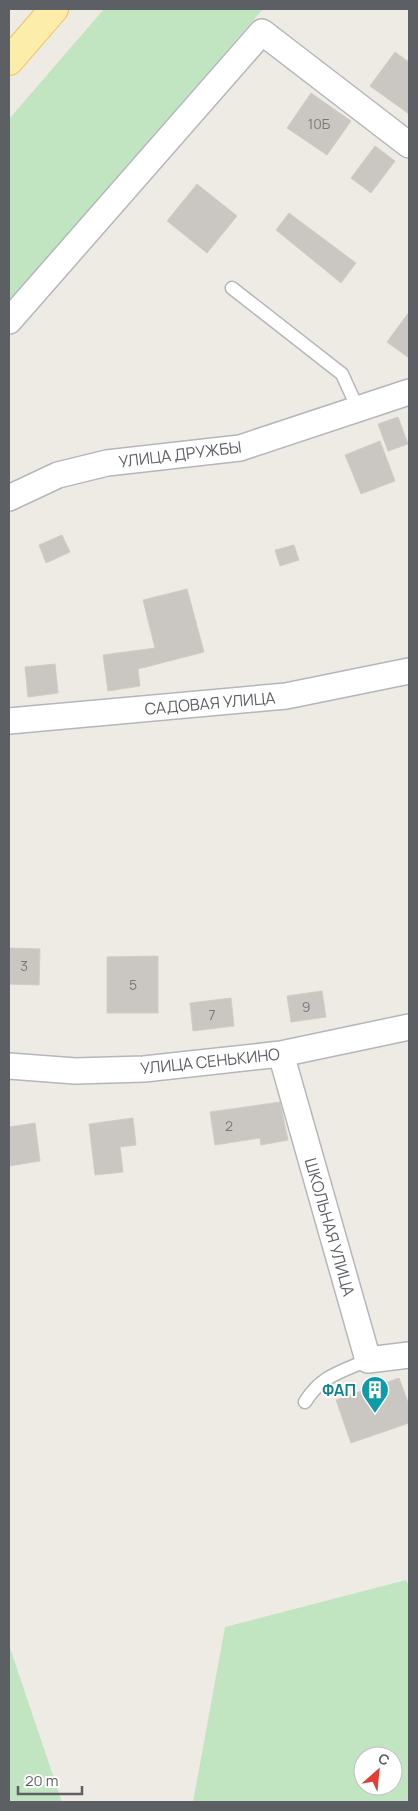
<svg xmlns="http://www.w3.org/2000/svg" width="418" height="1811" viewBox="0 0 418 1811" font-family="Manrope,sans-serif">
<style>
.green{fill:#c1e5c1;fill-rule:evenodd}
.building{fill:#cac6c1;stroke:#d2cdc2}
.lines{fill:none;stroke-linecap:round;stroke-linejoin:round}
.lane-casing{stroke:#b4b6ba;stroke-width:15}
.street-casing{stroke:#b4b6ba;stroke-width:28}
.primary-casing{stroke:#edc15d;stroke-width:30}
.lane{stroke:#fff;stroke-width:12}
.street{stroke:#fff;stroke-width:25}
.primary{stroke:#fcedaa;stroke-width:28}
.labels{text-anchor:middle;stroke-width:4;stroke-linejoin:round;paint-order:stroke}
.number-label{font-size:14px;fill:#78797b}
.street-label{font-size:16px;fill:#5c5f64;stroke:#fff}
.culture-label{font-size:16px;font-weight:bold;fill:#0d838f;stroke:#fff;text-anchor:end}
</style>
<rect width="100%" height="100%" fill="#eeebe4"/>
<!-- green -->
<path class="green" d="M104,9h159l-254,292v-182z
M406,1580l3,6v216h-216l32,-175zM363,1756h30v30h-30z
M9,1645l53,157h-53z"/>
<!-- building -->
<path class="building" d="M395,52l14,10v52l-39,-28z
M311,93l40,28 -24,34 -40,-27z
M375,146l20,15 -24,32 -20,-15z
M197,184l40,32 -30,37 -40,-32z
M289,213l67,50 -15,20 -65,-53z
M409,312v46l-22,-16z
M398,417l10,27 -20,7 -10,-27z
M380,441l15,40 -34,13 -16,-39z
M62,535l8,17 -24,11 -7,-18z
M294,545l5,15 -19,6 -5,-16z
M187,589l17,63 -66,17 2,17 -32,5 -5,-36 52,-7 -12,-48z
M55,664l3,29 -30,4 -3,-30z
M9,948l31,1 -1,36 -30,-1z
M158,956v57h-51v-56z
M322,991l4,26 -35,5 -4,-26z
M231,998l3,28 -41,5 -3,-28z
M280,1102l8,38 -27,5 -1,-7 -45,7 -5,-33z
M133,1118l3,27 -16,2 3,25 -28,3 -6,-51z
M35,1123l5,38 -31,5v-39z
M399,1378l10,27v18l-58,20 -15,-43z"/>
<g class="lines">
<defs>
<path id="lane" d="M232,288l110,86 16,35
M305,1402c16,-26 35,-30 63,-42"/>
<path id="street" d="M9,321l253,-289 147,113
M9,498l49,-23 49,-12 133,-15 169,-56
M9,721l277,-25 123,-25
M281,1054l87,306 41,-5
M9,1066l66,5 69,-2 137,-15 128,-27"/>
<path id="primary" d="M9,61l45,-52"/>
</defs>
<!-- lane casing -->
<use href="#lane" class="lane-casing"/>
<!-- street casing -->
<use href="#street" class="street-casing"/>
<!-- primary casing -->
<use href="#primary" class="primary-casing"/>
<!-- lane -->
<use href="#lane" class="lane"/>
<!-- street -->
<use href="#street" class="street"/>
<!-- primary -->
<use href="#primary" class="primary"/>
</g>
<!-- icons -->
<defs>
<symbol id="building-pin" viewBox="-11 -11 22 30"><path d="M0 17L-7.5 6A9.5 9.5 0 1 1 7.5 6Z" fill="#0f9aa8" stroke="#fff"/><path d="M-4-6H4V6H1V3H-1V6H-4ZM-2.5-4.3h1.7v1.8h-1.7ZM.8-4.3h1.7v1.8H.8ZM-2.5-1h1.7V.8h-1.7ZM.8-1h1.7V.8H.8Z" fill="#fff"/></symbol>
</defs>
<g fill-rule="evenodd">
<use href="#building-pin" x="359" y="1374" width="32" height="43"/>
</g>
<g class="labels">
<!-- number labels -->
<g class="number-label">
<text x="319" y="129">10Б</text>
<text x="24" y="971">3</text>
<text x="133" y="990">5</text>
<text x="306" y="1012">9</text>
<text x="212" y="1020">7</text>
<text x="229" y="1131">2</text>
</g>
<!-- street labels -->
<g class="street-label">
<text transform="translate(180 454) rotate(-7)" y="6">УЛИЦА ДРУЖБЫ</text>
<text transform="translate(210 703) rotate(-5)" y="6">САДОВАЯ УЛИЦА</text>
<text transform="translate(210 1061) rotate(-6)" y="6">УЛИЦА СЕНЬКИНО</text>
<text transform="translate(330 1227) rotate(74)" y="6">ШКОЛЬНАЯ УЛИЦА</text>
</g>
<!-- culture labels -->
<g class="culture-label">
<text x="356" y="1396">ФАП</text>
</g>
</g>
<!-- border -->
<rect width="418" height="1811" fill="none" stroke="#5c5f64" stroke-width="20"/>
<!-- north arrow -->
<g transform="translate(378 1771) rotate(27)"><circle r="24" fill="#ffffff" stroke="#bebfc1"/>
<path d="M0-4L9 19L0 12L-9 19Z" fill="#e43d33"/>
<text y="-8" font-size="14" font-weight="bold" text-anchor="middle" fill="#5c5f64">С</text>
</g>
<!-- scale -->
<path d="M18 1786v8h64v-8" fill="none" stroke="#5c5f64" stroke-width="2.5"/>
<text x="25" y="1786" font-size="15" fill="#5c5f64" stroke="#ffffff" stroke-width="4" paint-order="stroke">20 m</text>
</svg>
